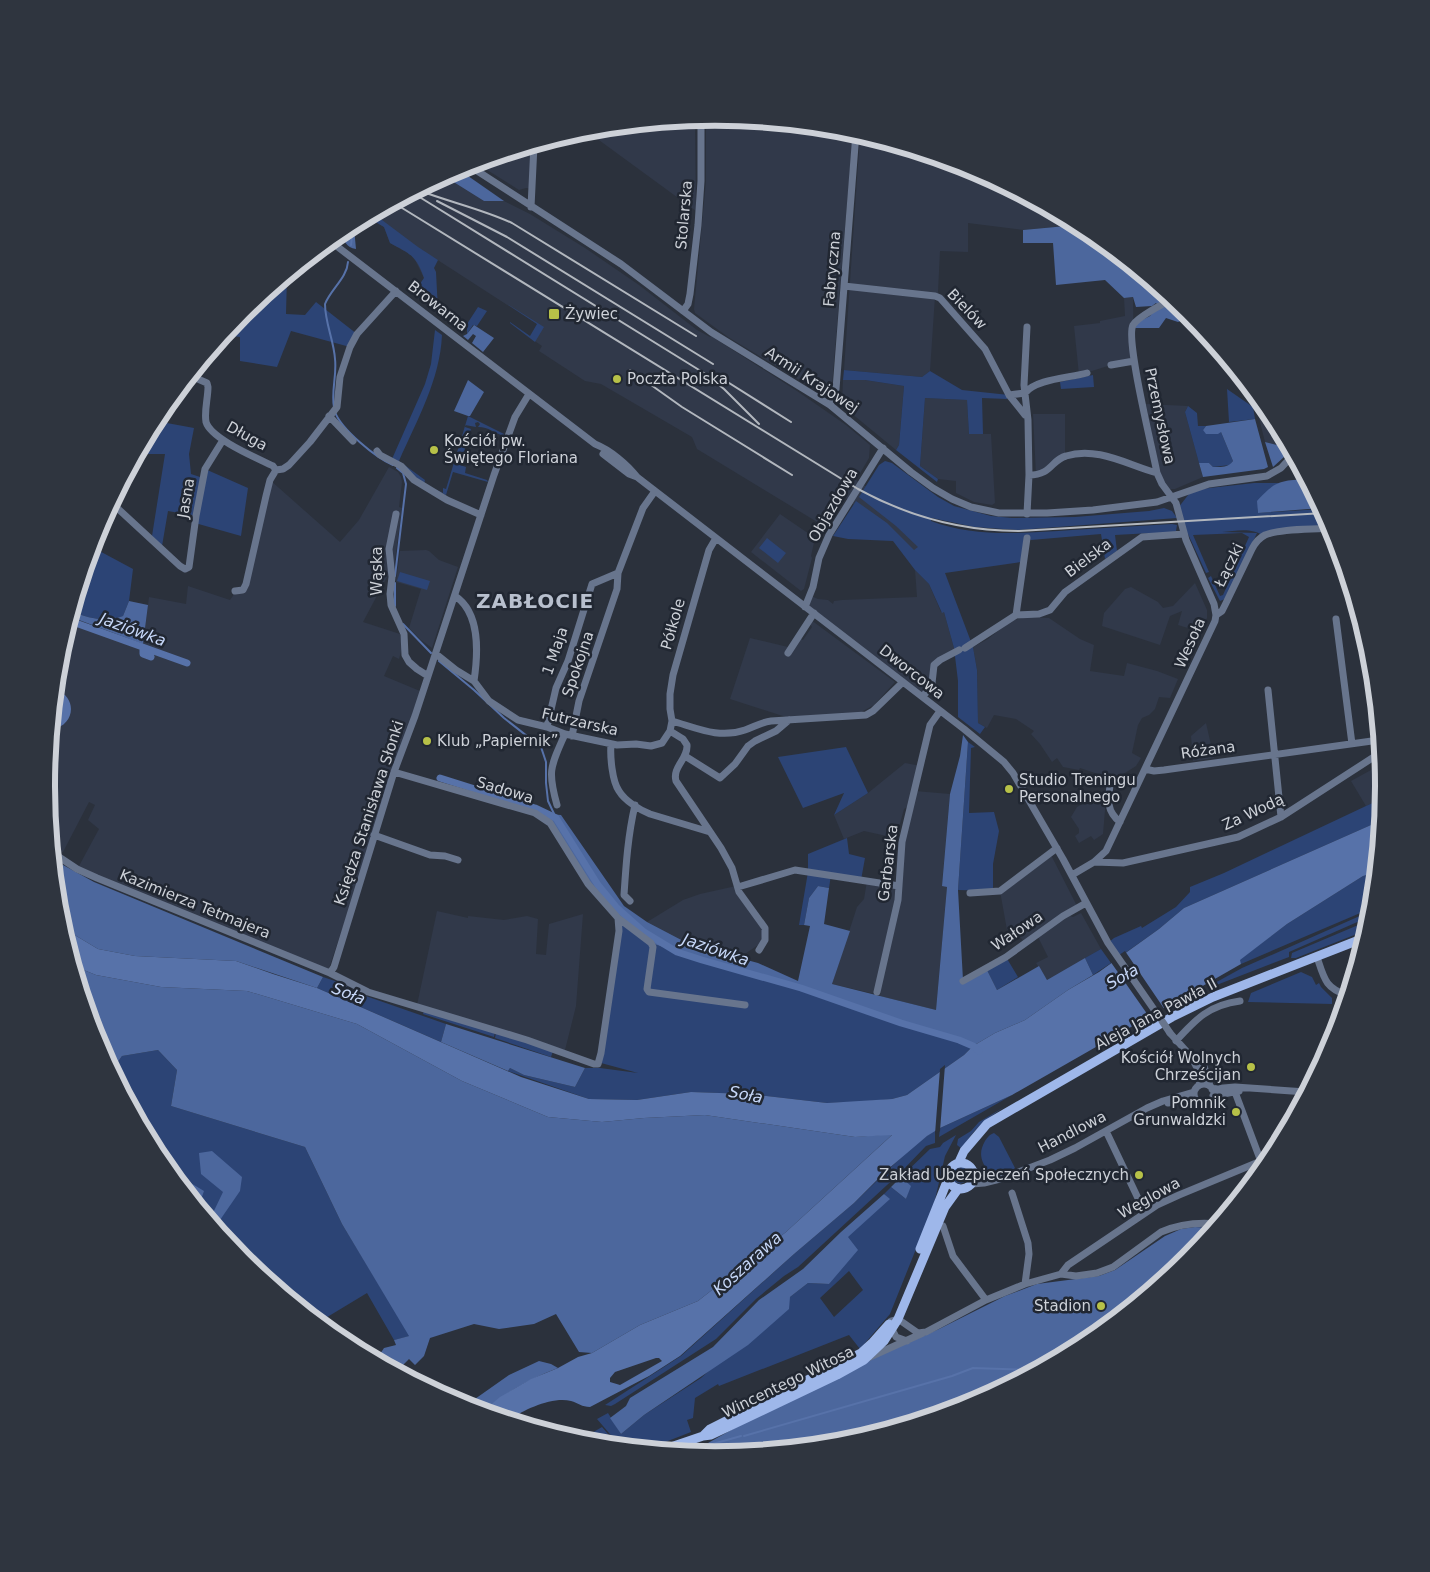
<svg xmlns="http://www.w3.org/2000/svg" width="1430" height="1572" viewBox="0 0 1430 1572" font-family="'DejaVu Sans',sans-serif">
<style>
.built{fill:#31394a}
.green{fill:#2c4475;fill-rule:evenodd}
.forest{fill:#4c679d}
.water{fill:#5772a9;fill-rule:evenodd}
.pier{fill:#2b313c}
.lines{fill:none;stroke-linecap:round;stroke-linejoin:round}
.stream{stroke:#5772a9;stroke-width:2}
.canal{stroke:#5772a9;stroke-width:7}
.minor{stroke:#68758d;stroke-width:7}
.major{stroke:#9eb7ea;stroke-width:9}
.rail{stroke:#b2b7be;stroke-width:2}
.minor-bridge{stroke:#68758d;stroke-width:7}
.poi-dot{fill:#b7c148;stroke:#212732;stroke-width:2}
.labels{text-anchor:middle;stroke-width:5;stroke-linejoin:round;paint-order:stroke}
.street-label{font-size:15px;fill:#cdd1d8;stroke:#212732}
.poi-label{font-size:15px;fill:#cdd1d8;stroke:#212732;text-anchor:start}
.water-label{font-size:16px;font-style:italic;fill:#c7d8f9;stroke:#212732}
.district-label{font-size:20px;font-weight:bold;letter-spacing:1px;fill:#b8c0ce;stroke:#212732}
.rim{fill:none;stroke:#cdd1d8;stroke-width:6}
</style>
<rect width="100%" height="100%" fill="#2b313c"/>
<!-- built -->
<path class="built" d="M715,117l131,13 7,2 -21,254 -5,4 -7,1 -9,-4 -83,-50 -33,-24 -1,-4 12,-128v-63z
M695,119l1,92 -104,-76v-6z
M860,135l111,33 106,57 -54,5 -55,-7v29l-28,-1 -2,41 2,6 -5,-2 -5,75 -8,6 -78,-7z
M534,145l-1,44 -7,-1 -7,2 -43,-27z
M444,176l40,25h20l26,13 55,34 54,37 58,45 13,7 1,-1 86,55 49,34 24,20 -1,13 -13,22 19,12 58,20 -14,37 -8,8 -66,-60 -18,31 -130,-79 -5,-12 -91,-53 -16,-3 -46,-30 3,-5 -10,-7 8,-13 -107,-69 -10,-1 12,29 6,31 -28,-22 11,-16 -11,-22 -23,-13 -6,-16 -17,-10z
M1133,297l1,64 -23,4 -32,10 -5,-49 26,-3v-2l25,-5 -1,-18z
M843,380h22l39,6 -5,59 -3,5 -51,-42 -3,-4z
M1257,397l14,18 18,33 -24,-6 -7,-28z
M925,398l42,2 2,34h22l4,69 -3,2 -18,-3 -18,-9v-12l-18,-2 -18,-13z
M1146,404l42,2 -3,6 18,65 -28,12h-5l-5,-7 -3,2z
M1033,414h32v40l-29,21z
M389,467l9,5 3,5 1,5 -3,25 3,1 -9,67 -4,-2 -26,49 37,12 2,14 -3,11 -6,-3 -9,20 36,15 -46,144 -45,133 -2,1 -230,-94 -18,-9 20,-37 -11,-9 7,-15 -6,-3 -26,50 -4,1 -7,-5 -6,-62 13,-131 12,-38 72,27 6,-47 37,7 2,-18 42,14 5,-7 9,1 26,-114 70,62 19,-22z
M780,514l35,24 -4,18 1,2 -8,31 -3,2 -50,-39z
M426,550l3,1 10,9 19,7 -26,81 -11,-8 -12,-12 12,-39 -25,-7 4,-31z
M915,570l14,14 12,28h3l10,36v5l-20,12 -2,18 -9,14 -118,-90 6,-11 7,3 10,1 5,4 1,-3 8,-1 75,-3z
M1195,583l12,27v8l-6,14 -23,-7 4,-14 -12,5 -10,29 -58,-19 2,-13 21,-24 6,-2 27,15 5,6 10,-2z
M1027,617l22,1 31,21 14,6 -4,26 34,5 3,-13 30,8 21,8 -8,19 -11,-1 -4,12 -6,6 -7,3 -4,7 -6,28 9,5 -5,8 -19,12 -13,-2 -24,-8 -1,2 -16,-3 -6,-9 -5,4 -12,-18 -9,-10 3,-3 -18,-12 -22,-4 -7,13 -9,-5 -1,-53 -4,-23 15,-8 22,-18z
M811,620l84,62 -21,23 -18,10 -70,2 -56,-18 20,-61 38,9 12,-9 3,2 9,-13 -3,-4z
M1206,723l8,35 -21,3 -2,-25z
M905,763l16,3 -6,25 35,3 -8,91 5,2 -11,123 -56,-14 1,-8 -6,6 -43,-10 25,-77 7,-8 3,-18 32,5 10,-80 -5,3 -8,29 -32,-7 -20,8 -10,-24 34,-22z
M1382,764l2,22 -1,12 -17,8 -15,-25z
M1106,798l-3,36 -9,6 -3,-4 -12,7 -4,-7 4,-3v-4l-8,-12 6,-10 15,-8z
M1047,855l5,2 25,49 -52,38 -8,-12 -10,-2 -7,-39z
M736,886l27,42 -2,15 -22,15 -48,-13 -44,-23 36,-22 17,-6z
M437,911l31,7v-2l36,4 23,-4 11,3 -2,35 10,1 3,-31 34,-10 -7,92 -11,44 -148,-45z
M1081,913l20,36 -54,31 -11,-17 12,-6 -10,-20 21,-15 11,-6 3,1z"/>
<!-- green -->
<path class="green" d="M374,214l44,33 20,13 -4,8 2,4 2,39 -25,-17 11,-16c-8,-23 -14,-24 -34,-35l-6,-16 -17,-10z
M287,276l-1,38 19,1 11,-13 41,32 -7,13 -59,-16 -14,36 -37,-6v-24l-16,-2 18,-22z
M507,304l37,23 -9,15 -25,-19v-1l20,14 7,-12z
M478,307l9,4 -10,15 -4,-1 -6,9v-10z
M435,330l7,5c-2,45 -25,85 -43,126l26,19 -1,4 19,9v-5l3,1 22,-73 36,18v2c-10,-3 -15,-9 -26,-9l2,-3 -2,-2 -3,1 1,4 -11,-2v2l6,2 -11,36 6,2 -1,6 22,7 1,2 -35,-10 -7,23 -33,-16 -21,-20 33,-75 6,-20z
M844,370l78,7 8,-6 32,19 47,5 -2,4 -25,-1 1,36h-14l-2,-34 -42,-2 -5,68 18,13 -1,3 -41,-32 3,-5 5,-59 -39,-6h-22z
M1093,375l1,12 -33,2 -1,-7z
M1227,389l26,18 2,12 -26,3z
M1188,406l9,7 1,13h8l-3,4 18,2 12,29 -3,4 -17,2 -4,-4h-10l-14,-51z
M156,421l38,7 -5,26 2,20 12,4 2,-9 43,19 -7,48 -46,-13 1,-7 -28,-5 -6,35 -10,-10 13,-82h-27z
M885,461l7,2 46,34 16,9 37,10 21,2 63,-1 74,-6 15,-3 8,3 5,7 -159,12 -44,-3 -42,-9 -1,3c44,17 95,12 141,9 33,-2 67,-4 100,-6l5,1 -1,6 -5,2h-20l-36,2 2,16 -12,8 -4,-25 -70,6 -7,-3 -3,25 -76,11 28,74 4,23 1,53 7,4 -5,7 -22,-17v-36l-4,-33 -10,-36 -2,1 -13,-29 -14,-14 -22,-29 -45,-2 -15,-3 23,-35 31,22 27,27 4,-3 -22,-21 -37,-29 20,-32z
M1254,483h25c-10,5 -23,17 -21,30l63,-4 11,19 -68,8c-13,-9 -28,-5 -42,-4l35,1 -32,66 -5,2 -12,-23 3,-2 9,20 3,-1 26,-58 -7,-4 -49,2 16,37 -3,1 -18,-39h-4l-6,-26 14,-18z
M767,538l19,15 -8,10 -19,-15z
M92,547l41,22 -4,32 -6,15c-18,7 -33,2 -51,-4z
M400,572l30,9 -3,9 -30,-9z
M968,742l7,5 -4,1 -2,65 25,-1 5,19 -6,33v27l-35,-1z
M846,747l22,46 -34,22 10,-22 -41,15 -25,-51z
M1383,798l-3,23 -196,87 -25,21 -41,29 -10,-15 6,-5 27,-12 1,2 34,-21 14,-15v-5l34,-14z
M847,838l2,16 16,4 -4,22 -30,-5 -2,13 -11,-2 -9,12 -5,27h-5l9,-53v-18z
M1375,873l-3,35 -131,56 -2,-4 48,-36 76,-48z
M1371,911v5l-82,36v5l-75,29 -1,-2 29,-16z
M618,918l33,25 51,17 99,28 100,35 43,12 29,11 -9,9 -57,40 -15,4 -33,3 -32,1 -79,-9 -57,-2 -54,8 -48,-1 -81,-28 2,-3 14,7 51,12 10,-19h15l38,5 -37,-10z
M1370,920l-3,10 -71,28h-5l1,-5z
M1101,949l10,14 -18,12 -8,-17z
M1006,957l12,20 -21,13 -11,-22z
M1301,972l11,5 4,8 3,-2 2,4 11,11v6l-84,-2 3,-9z
M323,977l15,5 -2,3 4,2 2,-3 18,10 86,30 -5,18 -124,-54z
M424,1011l71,21 -1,5 -71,-23z
M496,1032l57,19 -2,6 -56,-19z
M158,1050l19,20 -6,36 134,41 37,77 68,112 -16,4 -27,-47 -48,29 -77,-63 -83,-102 -47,-87 10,-14z
M1012,1095l-73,42 1,-9z
M1006,1106c-19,12 -33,23 -44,43l-5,-4 1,-6 13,-8 8,-9z
M935,1130v13l-9,3 -27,28 -101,93 -14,9 -28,23 -40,40 -101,65 -4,2 -6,-1 76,-49 113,-102 60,-51 59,-57z
M994,1133l5,4 16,31 -1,1 -17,4 -8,-1c-8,-10 -11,-19 -4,-31 3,-4 4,-6 9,-8z
M956,1135l-11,21 -11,48 -44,110 -30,35 -11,-14 -130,51 -1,-2 -23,14 -2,20 -6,2 4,12 -41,16 -4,-4 -7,3 -44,-4 -5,-9 12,-7 12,14 1,-1 -18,-21 11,-6 13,21 23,-19 57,-37 89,-81 18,-14 21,1 18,-47 42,-38 -5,-5 7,-7 15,12 4,-13 -9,-9 29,-28 10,-2 3,-4zM849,1271l14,19 -29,27 -14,-19z
M962,1167c6,2 8,8 5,14l-7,3 -7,-3 -1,-7 5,2 1,-3 -4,-3z"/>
<!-- forest -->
<path class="forest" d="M458,169l46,32h-20l-40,-25z
M352,225l2,3 2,21c-10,-1 -12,-9 -15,-17z
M1077,225l10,5 104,87 -13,5 -12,-4 -7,10h-24l3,-6 12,-6 8,-11 -2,-2 -4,3 -16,1 -3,-10 -9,1 -19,-18 -49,5 -3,-42h-30v-13z
M474,325l20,13 -11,14 -11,-9 4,-7 -3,-2 -5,6 -5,-4 4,-2z
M468,380l16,12 -14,24h-2l-14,-5z
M1255,419l13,48 -4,2 -61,8 -4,-14h10l4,4c8,0 15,1 20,-6l-12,-29 -3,2h-12l-3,-4 3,-4z
M1265,442l24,6 -5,9 -11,10z
M1306,479l15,29 -63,5 -1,-12c19,-20 21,-20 49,-22z
M129,601l19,4 -5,39 -72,-27 1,-5c18,6 33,11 51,4z
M963,735l5,7 -10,148 5,90 23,-12 11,22 42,-24 8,14 38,-22 8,17 -25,15 -43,30 -30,13 -22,13 -29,-11 -43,-12 -100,-35 -99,-28 -51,-17 -44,-36 -53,-78 -18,-16 25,2 63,91 23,16 44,23 67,18 40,18 12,-55 -6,-1 5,-27 9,-12 11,2 -5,36 26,7 -18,53 104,26 11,-123 -5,-1 8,-92 10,-38z
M54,860l40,22 229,95 -6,11 -81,-27 -101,-5 -37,-7 -35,-21 -4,-12z
M74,966l22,9 65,12 86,4 110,33 105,57 86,36 54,5 42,-4 61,-3 150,22 38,-3 -107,98 -88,69 -58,24 -48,28 -13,-1 -23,-38 -22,10 -35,5 -25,-5 -44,14 -6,18 -9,9 -6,-6 -12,12 -21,-11 8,-12 12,-3 -2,-5 15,-4 -67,-112 -37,-77 -134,-41 6,-36 -19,-20 -36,6 -10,14 -15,-28z
M446,1024l139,44 -10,19 -51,-12 -14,-7 -2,3 -67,-29z
M212,1151l30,26 -2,14 -20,29 -8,-5 11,-23 -22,-18 -2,-21z
M901,1177l10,9 -5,13 -15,-12z
M189,1182l15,9 -5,14 -17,-20z
M884,1194l6,5 -42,38 10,13 -29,34 -21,-1 -18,14 -1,12 -41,36 -104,70 -23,19 -11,-16 16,-12 4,-8 83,-51 46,-47 44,-31 38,-37z
M1195,1227l18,1 -25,31 -102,83 -115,62 -126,38 -130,13 -43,-5 36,-7 32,-18 145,-72 54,-24 66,-33 32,-12 62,-8 16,-6 50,-34 16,-7z
M539,1361l12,3 7,4c-29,11 -51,24 -75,43l-18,-5 44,-31z"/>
<!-- water -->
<path class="water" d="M56,690c22,7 19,36 -4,39z
M1380,821l-5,52 -12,3 -76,48 -47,36 1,4 -229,131 -72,33 -13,8 -40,34 -33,33 -60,51 -114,102 -31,20 -59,31c-8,0 -12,-4 -19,-6 -17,-5 -47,8 -60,18l-28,-8 17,-14 31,-18 27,-11 20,-11 14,-4 48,-28 58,-24 88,-69 106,-97 -37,2 -150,-22 -61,3 -42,4 -54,-5 -86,-36 -105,-57 -110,-33 -86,-4 -65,-12 -22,-9 -11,-38 35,21 37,7 101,5 37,13 44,14 204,89 68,22 48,1 54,-8 57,2 79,9 65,-4 15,-4 57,-40 9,-9 22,-13 30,-13 43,-30 31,-18 60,-43 25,-21zM656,1358h3l3,3 -42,24 -10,-3v-4l5,-6z"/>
<!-- pier -->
<path class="pier" d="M1125,951l40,59 -15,8 -40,-57z
M945,1065l-5,66 -5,3 5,-65z"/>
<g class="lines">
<!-- stream -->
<path class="stream" d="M348,228l4,9 -1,8
M334,407c-3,-16 3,-32 1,-48 -1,-18 -10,-36 -10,-55 6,-15 22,-26 23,-42
M335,412c6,17 41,46 58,53
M395,576l11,-92 -3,-11 -6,-5
M395,583v23
M403,624l28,29
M439,661l35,29 30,28 37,29 5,15v21l2,18 8,17
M744,1436l208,-60 21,-8 61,2
M684,1452l57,-16"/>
<!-- canal -->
<path class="canal" d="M70,621l117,42
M143,648v6l8,3
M440,778l95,30 21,10 42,67 18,22 28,25 33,20 25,8 99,28 100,35 58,17 14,6 6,5"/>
<!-- minor -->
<path class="minor" d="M468,165l153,99 90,68 119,73 81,67 22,16 19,11 19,8 28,6h48l46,-3 64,-8 52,-18 58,-8 14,-8 12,-13
M531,207l3,-62
M330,241l265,203c15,6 32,20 42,33l327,252 40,33 9,11 50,86 45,84 54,78
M844,286l91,10 5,2 45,51 24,46 16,20 2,1
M683,311l5,-7 2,-10 8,-69 3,-44v-62
M1027,327l-3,58 4,35 1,55 -2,39
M1111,365l23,-4
M191,376l16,7 1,4c0,11 -4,24 -2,35 5,17 51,36 67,44l3,4
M1009,395l16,-2c11,-14 44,-15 62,-20
M830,405l6,-16 20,-256
M329,416l24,25
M377,451l3,4 21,11 13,14 33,20 34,15
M603,454l26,20 8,3
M276,470l7,-1 6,-4 21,-23 27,-35 3,-30 10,-30 7,-13 39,-43
M1029,475c23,0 22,-15 37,-19 31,-10 62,9 91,17
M113,501l2,5 65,60 5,3 4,-2 7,-51 9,-47 18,-29
M396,514l-7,35 3,28 -2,17 1,11 13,29 1,21 4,7 8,7 11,7
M235,591l8,-1 3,-6 20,-88 4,-16 6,-10
M455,596c26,17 23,58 19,85
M805,607l8,-20 6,-29 10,-23 54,-87
M1016,615l23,-1 11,-4 15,-18 77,-55 42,-3
M1216,615l6,-4 4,-8 26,-54c3,-6 7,-11 13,-14 18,-7 48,-5 67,-7
M1336,619l16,125
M965,648l51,-33 11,-77
M788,653l26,-40
M436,654l20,16 18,11 15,20 29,19 29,7 18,7 52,11 19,-1 15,2 11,-3 8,-12 2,-10 -2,-12v-15l3,-19 36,-125 7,-12
M1268,690l13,127
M923,697l9,-14 2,-18 6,-5 19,-10
M672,721c25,7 47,18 73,9 9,-3 17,-8 26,-9l95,-6 7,-4 30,-29
M547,727l9,-39 12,-27 24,-77 26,-11 25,-65 12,-17
M670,731l13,8 4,6c1,14 -15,22 -11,36l45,67 11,20 7,24 26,36v12l-6,10
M572,736l7,-35 38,-112 1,-16
M611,744c-1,12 1,37 8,47 6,10 21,19 31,23l60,18
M685,756l35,22 15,-14 13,-18 7,-5 21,-10 13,-11
M1145,769l9,2 10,-1 215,-30
M394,772l141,41 15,10 38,61 30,34
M1111,778c-2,18 -7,31 9,44
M557,805c-10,-35 -6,-39 8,-71
M374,835l56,20 15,1 13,4
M53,853l24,16 20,9 233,95 38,19 159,48 67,24h4l3,-11 18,-122 -1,-13 33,25 2,4 -6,42 2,3 96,13
M1095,862l28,1 115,-26 43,-20 99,-64
M1072,875l22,-13 12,-11 109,-230 1,-6 -2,-11 -28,-64 -10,-37 -14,-19 -5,-11c-4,-23 -32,-133 -24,-148 5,-8 29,-21 39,-25
M738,887l57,-17 104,16
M970,893l30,-2 57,-43
M630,901l-6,-6c2,-31 4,-60 11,-90
M1317,957c7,21 8,31 30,38
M330,973l4,-6 60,-195 21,-56 79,-241 21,-58 14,-23
M963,981l43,-24 57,-41 23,-13
M877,992l21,-92 4,-58 28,-117 10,-14
M1170,1033l18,20 16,13 6,20
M1176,1041c20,-22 33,-36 64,-40
M1192,1058l9,18 -2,9
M1194 1094a10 10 0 1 1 20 0a10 10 0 1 1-20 0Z
M1212,1089l23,-2 71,5
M1235,1092l28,75
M1213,1096l26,-5
M1168,1103l27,-4
M1106,1131l39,82
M974,1171l8,4 15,3
M972,1184l12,-1 16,-4 50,-19 25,-12 72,-40 16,-7 31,-9
M1012,1193l16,50 1,11 -4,30
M943,1226l10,30 33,44
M1061,1274l7,-9 89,-60 22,-10 82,-34
M907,1341l-11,-4 -4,-8 -1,-8 7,-2 20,14 8,-1 60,-32 39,-16 36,-10 15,2 21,-3 16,-6 48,-35c19,-8 36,-10 56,-8
M870,1357l53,-24"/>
<!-- major -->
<path class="major" d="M959,1162l5,-11 23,-27 185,-107 41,-20 151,-59
M948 1176a13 13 0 1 1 26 0a13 13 0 1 1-26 0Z
M920,1249l28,-70
M703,1436l7,-7 151,-76 12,-11 16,-18
M662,1450l41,-14 8,-1 126,-60 27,-15 20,-19 14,-22 47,-112 13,-18"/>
<!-- rail -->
<path class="rail" d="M418,190c31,12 64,19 94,33l184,113
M413,193l291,180 20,16 35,35
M437,201l70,36 206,127
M394,203l464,286c51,28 103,42 161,42l305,-18
M630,370l52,37 110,68
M718,376l73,46"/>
<!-- minor-bridge -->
<path class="minor-bridge" d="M1162,1021l8,12"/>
</g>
<!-- markers -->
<g class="poi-dot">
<rect x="548" y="308" width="12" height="12" rx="2.5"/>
<circle cx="617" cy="379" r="5"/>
<circle cx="434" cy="450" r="5"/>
<circle cx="427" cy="741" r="5"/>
<circle cx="1009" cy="789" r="5"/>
<circle cx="1251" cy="1067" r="5"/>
<circle cx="1236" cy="1112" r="5"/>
<circle cx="1139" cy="1175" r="5"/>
<circle cx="1101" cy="1306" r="5"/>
</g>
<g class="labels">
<!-- street labels -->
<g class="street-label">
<text transform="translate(684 215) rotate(-85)" y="5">Stolarska</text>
<text transform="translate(832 269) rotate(-85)" y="5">Fabryczna</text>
<text transform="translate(438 306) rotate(38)" y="5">Browarna</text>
<text transform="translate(967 309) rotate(46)" y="5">Bielów</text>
<text transform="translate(812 380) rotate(33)" y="5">Armii Krajowej</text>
<text transform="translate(1160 416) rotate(78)" y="5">Przemysłowa</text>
<text transform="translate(247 436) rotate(29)" y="5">Długa</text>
<text transform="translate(186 498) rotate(-80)" y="5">Jasna</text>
<text transform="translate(833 505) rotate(-60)" y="5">Objazdowa</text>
<text transform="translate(1088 558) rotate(-37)" y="5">Bielska</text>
<text transform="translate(1229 565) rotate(-64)" y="5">Łączki</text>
<text transform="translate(377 571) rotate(-90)" y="5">Wąska</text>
<text transform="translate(673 624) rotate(-74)" y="5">Półkole</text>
<text transform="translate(1190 643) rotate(-66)" y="5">Wesoła</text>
<text transform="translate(555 651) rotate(-71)" y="5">1 Maja</text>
<text transform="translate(578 664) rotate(-71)" y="5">Spokojna</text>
<text transform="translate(912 672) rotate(38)" y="5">Dworcowa</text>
<text transform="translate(580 722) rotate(13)" y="5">Futrzarska</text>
<text transform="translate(1208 750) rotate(-8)" y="5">Różana</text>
<text transform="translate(505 790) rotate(17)" y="5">Sadowa</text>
<text transform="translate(1253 812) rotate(-25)" y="5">Za Wodą</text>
<text transform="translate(369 813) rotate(-72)" y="5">Księdza Stanisława Słonki</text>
<text transform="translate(888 863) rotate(-83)" y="5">Garbarska</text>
<text transform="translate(195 904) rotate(22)" y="5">Kazimierza Tetmajera</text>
<text transform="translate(1017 931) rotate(-34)" y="5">Wałowa</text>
<text transform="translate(1156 1014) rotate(-28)" y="5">Aleja Jana Pawła II</text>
<text transform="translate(1072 1132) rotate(-27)" y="5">Handlowa</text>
<text transform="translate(1149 1198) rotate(-29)" y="5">Węglowa</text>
<text transform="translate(788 1382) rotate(-26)" y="5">Wincentego Witosa</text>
</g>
<!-- poi labels -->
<g class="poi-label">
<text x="565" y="319">Żywiec</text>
<text x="627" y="384">Poczta Polska</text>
<text x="444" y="446">Kościół pw.<tspan x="444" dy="17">Świętego Floriana</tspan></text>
<text x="437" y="746">Klub „Papiernik”</text>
<text x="1019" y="785">Studio Treningu<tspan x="1019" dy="17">Personalnego</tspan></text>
<text x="1241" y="1063" text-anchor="end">Kościół Wolnych<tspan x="1241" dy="17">Chrześcijan</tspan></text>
<text x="1226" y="1108" text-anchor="end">Pomnik<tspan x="1226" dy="17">Grunwaldzki</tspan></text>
<text x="1129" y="1180" text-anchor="end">Zakład Ubezpieczeń Społecznych</text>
<text x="1091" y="1311" text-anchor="end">Stadion</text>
</g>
<!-- water labels -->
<g class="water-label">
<text transform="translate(133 629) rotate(20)" y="6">Jaziówka</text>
<text transform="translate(716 949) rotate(19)" y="6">Jaziówka</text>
<text transform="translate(1122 976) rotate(-29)" y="6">Soła</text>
<text transform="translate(349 993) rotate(22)" y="6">Soła</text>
<text transform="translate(746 1094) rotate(11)" y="6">Soła</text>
<text transform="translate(747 1263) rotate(-42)" y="6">Koszarawa</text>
</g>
<!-- district labels -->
<g class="district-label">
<text x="535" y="608">ZABŁOCIE</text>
</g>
</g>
<!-- crop -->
<path d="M0 0H1430V1572H0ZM55 786a660 660 0 1 1 1320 0a660 660 0 1 1-1320 0Z" fill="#2f353f" fill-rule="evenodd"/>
<path class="rim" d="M55 786a660 660 0 1 1 1320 0a660 660 0 1 1-1320 0Z"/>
</svg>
